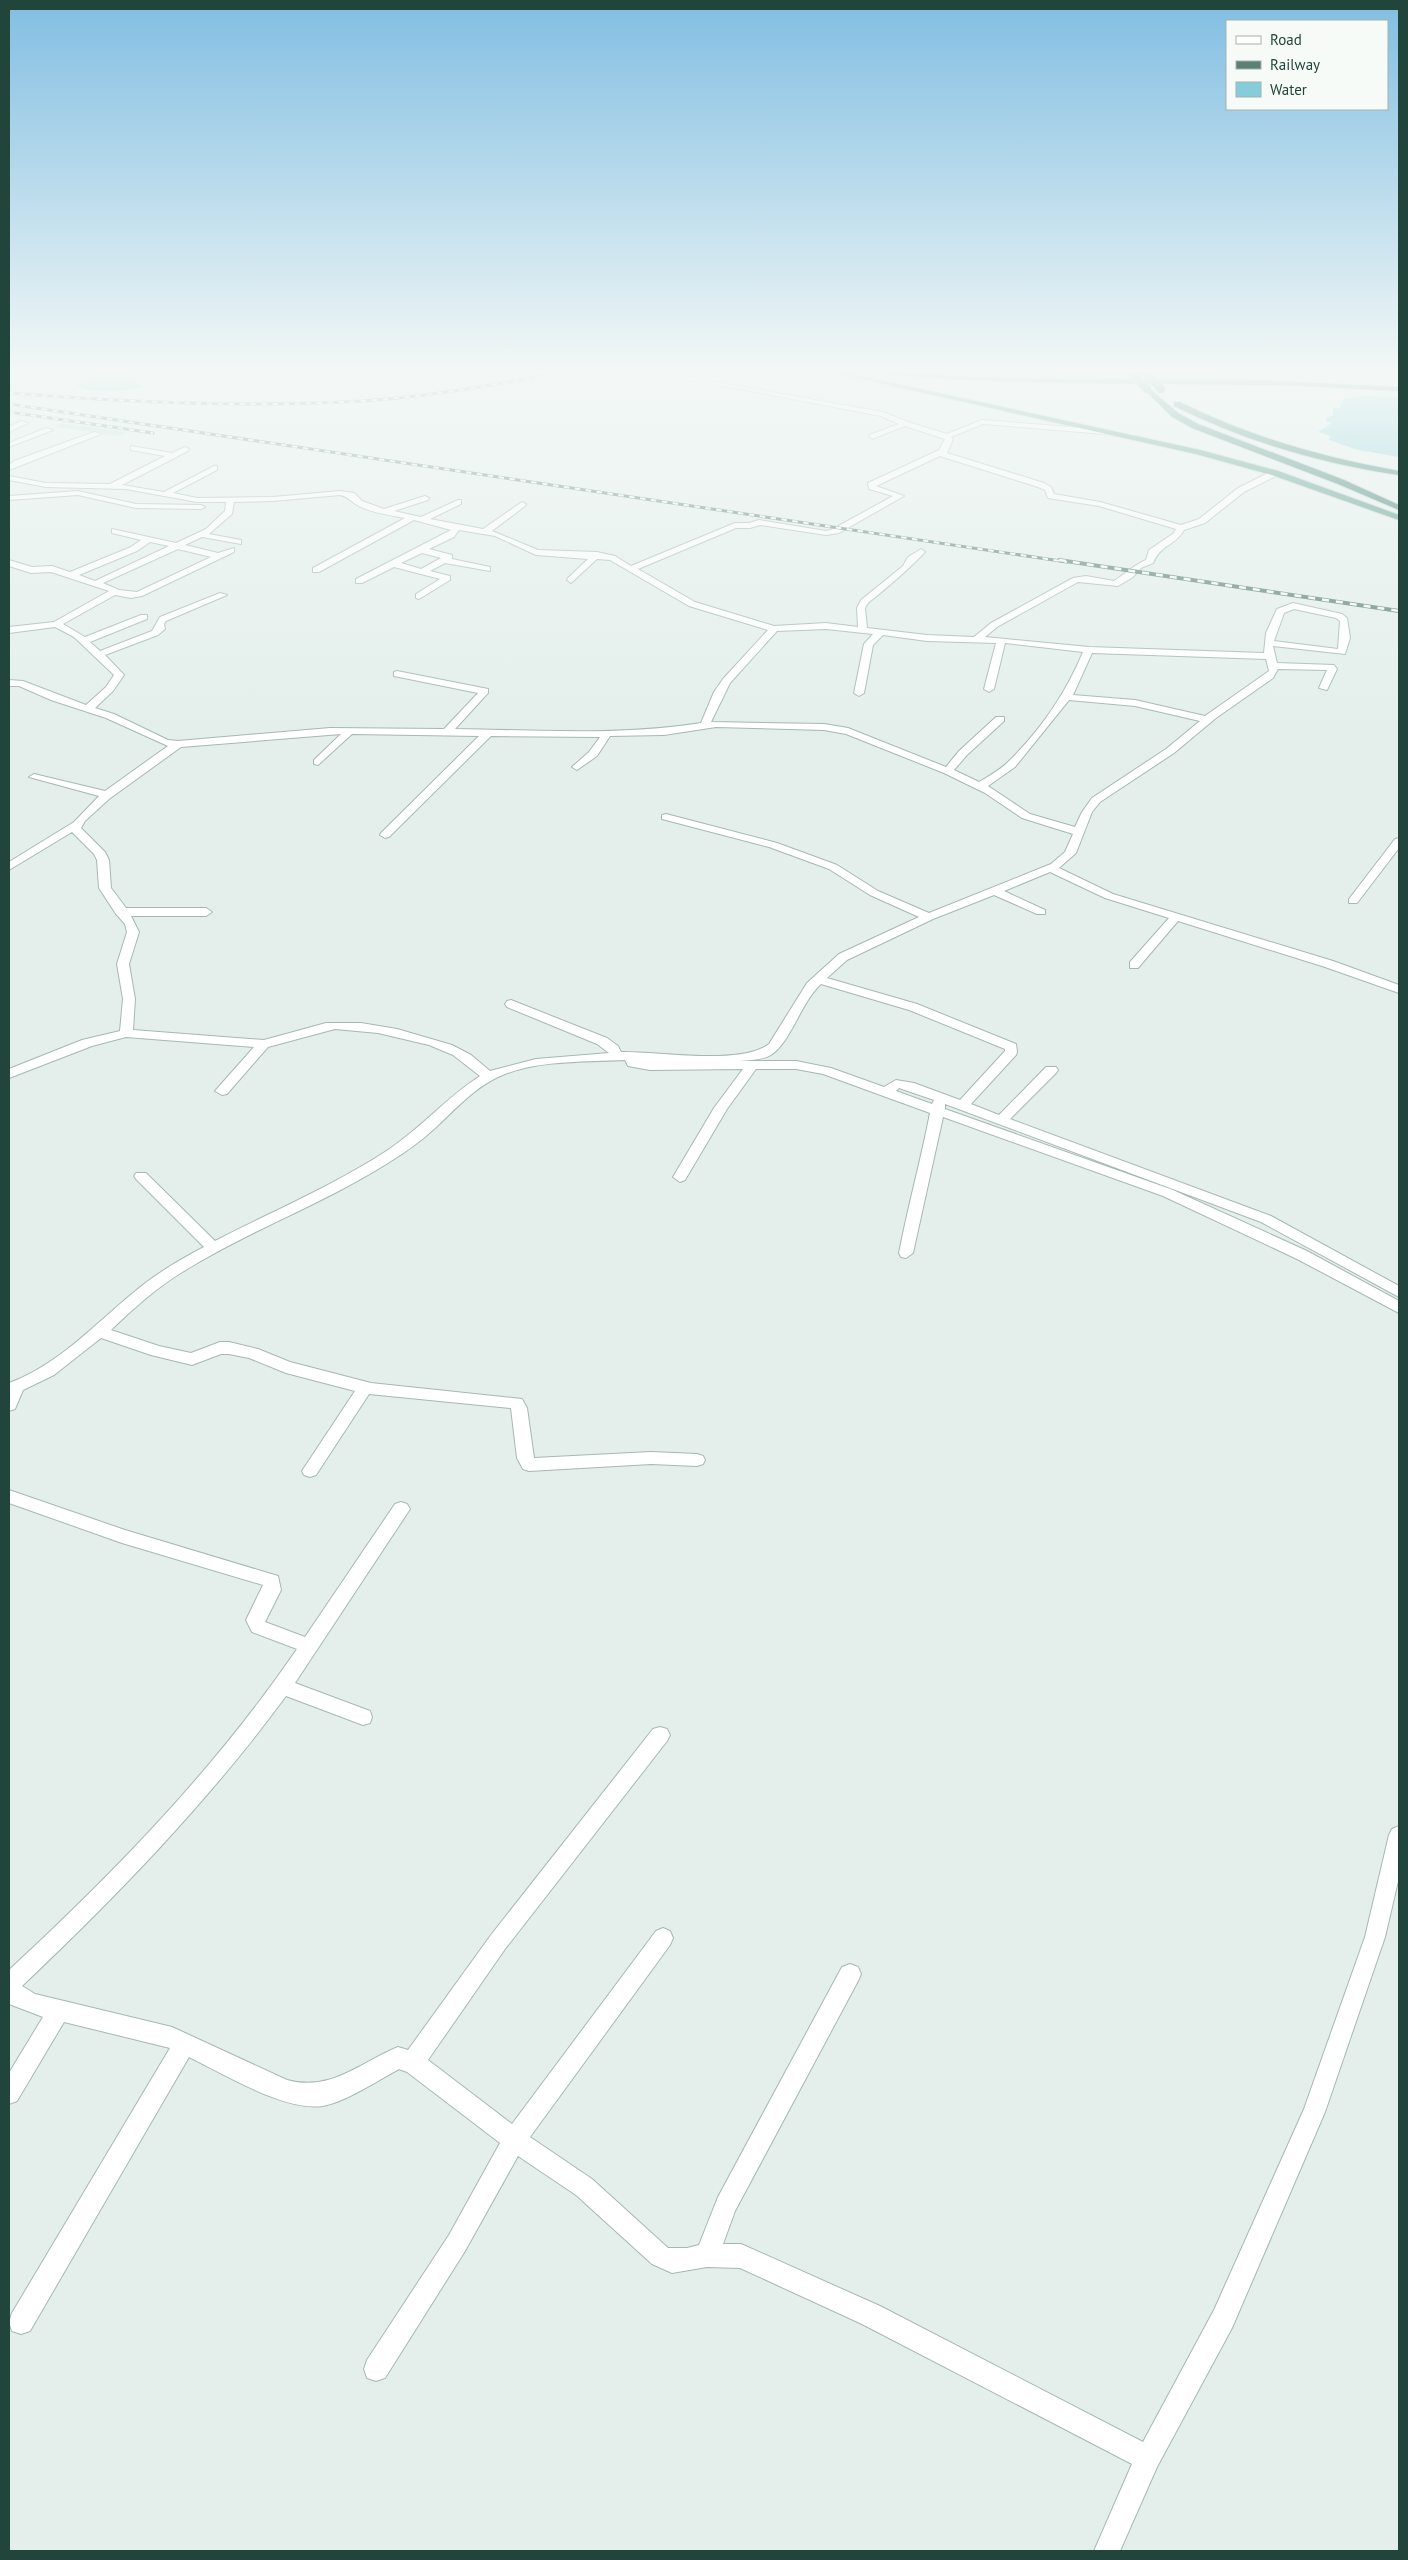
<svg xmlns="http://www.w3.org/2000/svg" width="1408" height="2560" viewBox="0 0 1408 2560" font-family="'PT Sans',sans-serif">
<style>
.green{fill:#bbe3c6}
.water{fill:#86ccda}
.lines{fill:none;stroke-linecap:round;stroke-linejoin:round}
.minor-casing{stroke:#a6b8b3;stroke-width:2}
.trunk-casing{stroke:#c1cbc8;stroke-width:2}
.motorway-casing{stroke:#c1cbc8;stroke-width:2}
.minor{fill:#fff;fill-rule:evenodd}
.trunk{fill:#468f7f;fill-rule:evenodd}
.motorway{fill:#297465;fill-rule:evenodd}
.rail-far1-casing{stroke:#5c7f76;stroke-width:3}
.rail-casing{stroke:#5c7f76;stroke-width:4}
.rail-far1{stroke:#f6fbf8;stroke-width:2;stroke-dasharray:5.5;stroke-linecap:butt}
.rail{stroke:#f6fbf8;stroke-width:2.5;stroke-dasharray:7;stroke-linecap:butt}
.motorway-bridge-casing{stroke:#c1cbc8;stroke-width:9;stroke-linecap:butt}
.motorway-bridge{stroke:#297465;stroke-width:8}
</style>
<rect width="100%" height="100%" fill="#e4efeb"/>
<!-- green -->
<path class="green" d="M61,423l65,9 -5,4 -66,-9z"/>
<!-- water -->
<path class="water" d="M114,376l22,1 2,1 -4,3 8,6c-12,4 -56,8 -65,-2l11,-7z
M1360,396l39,1v60l-41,-7 -29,-10 2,-4 -13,-4 14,-9 -6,-2v-3l7,-3v-7h7l3,-9z"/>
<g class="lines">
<defs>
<path id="minor" d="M642,369l241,43 25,10 39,12 35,-14 126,10 -3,4 -122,-10 -32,13 2,2 -6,14 97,30 7,4 3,7 46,8 81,23 18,-6 39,-31 34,-17h6v4l-34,17 -39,31 -21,7c-9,16 -23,14 -31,33l-12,5 -8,9 -15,9 -40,-4 -81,45 -12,10 104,10 175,6 2,-20 11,-24 16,-6 49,11 5,4 3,20 -5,16 -72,-8 4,17 57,2 3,4 -10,21 -8,-2 8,-18 -49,-1 -5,9 -57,40 -42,35 -74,49 -8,10 -16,41 -17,15 54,26 220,67 66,24v8l-74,-26 -147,-46 -40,47h-8v-6l39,-44 -64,-20 -55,-26 -46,19 41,19v4h-8l-43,-19 -61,24 -86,41 -20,18 90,26 99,40 1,8 -1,3 -45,49 28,11 47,-48h10l2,3 -2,3 -46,46 261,97 128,70v11l-138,-75 -316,-118v5l228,81 134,61 92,50v12l-102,-54 -134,-63 -220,-79 -30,136 -7,5 -5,-1 -2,-4c9,-47 22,-93 31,-140l-107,-39 -27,-5h-40l-29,40 -42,71 -5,2 -7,-5 41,-69 29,-39 -93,1 -22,-4 -3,-6c-39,2 -83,0 -120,14 -29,11 -49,35 -71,55 -14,13 -30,24 -46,34 -65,41 -138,67 -204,108 -27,16 -50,37 -73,59l48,16 32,7 29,-11h9l29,7 32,13 81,21 151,16 5,9 7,50 117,-6 46,2 6,2 2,4 -2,4 -6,2 -46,-2 -122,7 -6,-2 -6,-11 -6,-50 -142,-14 -53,81 -6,2 -6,-2 -2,-4 53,-80 -69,-18 -37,-15 -20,-4h-8l-29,11 -41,-10 -50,-17 -47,37 -31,15 -8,19 -6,2v-28c49,-18 84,-57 124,-90 21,-18 46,-33 71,-46l-68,-68 -2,-3 2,-3h10l69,68c58,-30 118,-55 173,-91 33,-22 59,-53 92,-74l-27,-21 -24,-10 -51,-12 -43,-4 -67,18 -41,47 -5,1 -7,-4 39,-44 -128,-10 -34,9 -83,32v-9l73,-29 38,-9 3,-32 -6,-35 10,-32 -2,-8 -9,-10 -17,-26 -2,-28 -3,-6 -22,-22 -63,38v-8l65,-40 25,-26 -70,-19 5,-3 71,17 63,-45 -62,-28 -55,-18 -32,-14h-10v-6l14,1 63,24 20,-18 8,-12 -40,-38 -19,-10 -46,6v-6l45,-5 55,-31 -58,-19 -20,1 -22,-7v-6l23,7 20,-1 18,6 61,-25 10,-7 -29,-7v-4l64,14 30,-14 19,-18 1,-9h-29l-71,-13 -80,-2 -37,-7v-4l37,7 64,1 55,-28 -34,-6v-4l41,7 13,-6 4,2 -1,2 -66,34 42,7 50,-26h3v4l-44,23 24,5 76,-1 67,-6 14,2 8,8 22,8 41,-13 4,2 -1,2 -34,11 27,6 37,-17h3v4l-31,15 53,10 39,-27 4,2 -1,2 -33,25 46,19 59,2 18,4 16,10 104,-43h14l10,-3 67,11 7,-2 60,-33 -24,-7 -1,-6 71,-33 6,-11 -40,-13 -33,13 -3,-4 30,-11 -18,-8 -183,-35 -46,-6zM940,456l98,31 7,3 3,8 51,8 77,23 -2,4 -25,17 -3,10c-12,5 -21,14 -32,21l-28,-5 -13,2 -82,45 -17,14 -47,-2 -60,-7 -2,-20 3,-5c20,-16 40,-33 57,-51l-4,-3 -13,8 -5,9 -42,34 -4,8 1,19 -32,-4 -52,3 -79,-24 -57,-33 98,-41h14l10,-3 66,10 13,-2 65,-37 -28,-10zM340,495c9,2 10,6 17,10 14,8 33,10 48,13l-92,50v4h6l95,-52 37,10 -95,49v4h6l32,-16 46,12 -24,15v4l3,1 31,-19v-4l-20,-5 15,-8 45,8v-4l-38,-8v-4l-23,-6 25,-12 5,-7 36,6 41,19 52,4 -20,19 -1,2 4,3 26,-24 13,1 79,46 79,24 -45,49 -9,13 -13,31c-81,13 -164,7 -246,6l33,-36v-4l-91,-18 -3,1v4l84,17 -34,36 -114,-1 -152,13 -10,-1 -54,-26 -19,-6 18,-17 11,-16 -19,-20 53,-20 7,-6 -1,-5 2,-3 61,-26 -7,-2 -60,24 -8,14 -52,20 -10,-9 57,-23v-4h-6l-56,22 -22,-13 52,-29 16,3 11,-2 92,-44v-4l-16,5 -33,-8 17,-8 39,7v-4l-32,-6 23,-20 2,-12 39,-1zM150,542l19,4 -74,35 -16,-6 58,-24zM178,549l33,8 -74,35 -18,-2 -16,-7zM422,553l19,5 -20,11 -20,-6zM1294,609l42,9 4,3 -2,28 -64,-8 10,-28zM826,629l47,5 -9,10 -10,49 5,3 5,-3 9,-48 10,-10 44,6 69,2 -12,46 5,3 5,-3 11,-46 78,9c-17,41 -43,79 -75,110 -8,8 -19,14 -29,20l-25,-12 13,-15 37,-34v-4h-8l-37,34 -13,16 -98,-39 -24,-4 -113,-2 19,-39 47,-52zM1092,653l174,6 3,12 -64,45 -70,-16 -62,-5zM1069,700l66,6 65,15 -34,28 -74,49 -10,14 -7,15 -45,-13 -42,-28 27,-19zM716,727l108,3 22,4 98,39 41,20 37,25 51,16 -8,18 -14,12 -122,49 -51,-22 -41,-26 -60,-22 -111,-29 -4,1v4l107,28 60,22 41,26 49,22 -80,37 -32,29 -38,61c-28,22 -111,7 -148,8l-3,-6 -11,-8 -96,-38 -4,1 -2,3 2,3 90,37 12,9 -73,6 -46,12 -19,-16 -19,-10 -55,-16 -36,-6h-35l-62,17 -131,-10 2,-31 -6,-35 10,-32 -8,-16h75l6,-4 -6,-4h-80l-15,-20 -2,-28 -4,-8 -24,-24 4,-7 24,-22 72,-52 160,-13 -27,26v4l4,1 34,-31 127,2 -98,97 -1,2 5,3 4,-1 102,-101 109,1 -11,15 -17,15 5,3 20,-14 13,-20 54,-1zM821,984l88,26 96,39v2l-45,49 -46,-17 -18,-3 -12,7 -53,-19 -35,-7h-56c10,-1 23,-1 31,-6 20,-13 30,-53 50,-71zM899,1088l35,12 -2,4 -36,-13z
M784,369l29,3 21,-2 3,2 -24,4z
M21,421l7,2 -19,9v-5z
M46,428l7,2 -44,17v-4z
M94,432l7,2 -92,36v-5l5,-4z
M78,491l58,13 65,1 4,2 -4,2 -65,-1 -58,-13 -69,5v-4z
M1399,838v10l-42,55h-8v-4l46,-60z
M9,1490l116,40 153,46 3,14 -16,32 40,15 90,-133 6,-2 6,2 3,5 -115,174 75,28 2,6 -2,6 -7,2 -77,-29c-78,106 -169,200 -264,290l13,8 137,33 115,53c44,12 72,-17 111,-33l10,3 83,-115 162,-206 7,-2 7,2 3,6 -3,6 -162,208 -77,111 84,64 144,-193 7,-3 7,3 3,7 -3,7 -140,192 62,42 76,69h19l12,-3 19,-48 124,-230 8,-3 8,3 3,7 -3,7 -123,230 -12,33h18l139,62 263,136 71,-132 90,-201 61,-172 24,-102 3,-6 7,-3v51l-14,60 -60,175 -93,216 -75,139 -37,84h-26l38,-87 -270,-140 -122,-56 -33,-1 -35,6 -20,-9 -76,-69 -58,-39 -53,95 -80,127 -9,3 -9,-3 -3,-9 3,-9 82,-125 51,-92 -93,-71 -8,-3c-20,11 -51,31 -72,36 -37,10 -103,-31 -138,-48l-159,274 -9,3 -9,-3 -3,-9 3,-9 158,-265 -106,-26 -47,79 -8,3v-31l34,-56 -34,-13v-34c106,-98 206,-201 288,-321l-45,-17 -6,-12 17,-35 -141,-42 -113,-40z"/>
<path id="trunk" d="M817,369h11l372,81 78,21 121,44v5l-127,-45 -76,-21z"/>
<path id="motorway" d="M844,369l141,9 276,2 138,7v4c-46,-2 -93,-6 -140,-6 -138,-2 -275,0 -412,-14z
M1145,388h4l29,25 20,11 146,56 55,25v5l-61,-26 -146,-56 -20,-11 -27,-27z
M1174,402h6c70,35 142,55 219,69v4c-78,-11 -154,-34 -225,-69z"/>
</defs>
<!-- minor casing -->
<use href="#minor" class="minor-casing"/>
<!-- trunk casing -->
<use href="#trunk" class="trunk-casing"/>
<!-- motorway casing -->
<use href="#motorway" class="motorway-casing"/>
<!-- minor -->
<use href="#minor" class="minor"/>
<!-- trunk -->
<use href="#trunk" class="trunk"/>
<!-- motorway -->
<use href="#motorway" class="motorway"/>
<defs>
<path id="rail-far1" d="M9,393c118,9 235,15 353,8 72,-5 143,-17 214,-32
M9,404l1058,158
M9,412l144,21"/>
<path id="rail" d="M1059,560l340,51"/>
</defs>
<!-- rail-far1 casing -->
<use href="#rail-far1" class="rail-far1-casing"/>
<!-- rail casing -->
<use href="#rail" class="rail-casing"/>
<!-- rail-far1 -->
<use href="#rail-far1" class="rail-far1"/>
<!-- rail -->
<use href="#rail" class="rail"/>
<defs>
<path id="motorway-bridge" d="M1128,369l19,20
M1143,369l18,20"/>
</defs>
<!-- motorway-bridge casing -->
<use href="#motorway-bridge" class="motorway-bridge-casing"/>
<!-- motorway-bridge -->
<use href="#motorway-bridge" class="motorway-bridge"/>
</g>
<!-- sky -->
<linearGradient id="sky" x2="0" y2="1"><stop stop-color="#81bee2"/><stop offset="0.51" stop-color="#f3f8f6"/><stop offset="1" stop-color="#f3f8f6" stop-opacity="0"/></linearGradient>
<rect width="1408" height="727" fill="url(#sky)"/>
<!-- border -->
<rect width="1408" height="2560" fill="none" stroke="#21443b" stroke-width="20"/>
<!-- legend -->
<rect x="1226" y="20" width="162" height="90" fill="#f6fbf8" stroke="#a1b2ac"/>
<rect x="1236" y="36" width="25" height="8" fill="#ffffff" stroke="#a1b2ac"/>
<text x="1270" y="45" font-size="15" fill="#21443b">Road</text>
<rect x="1236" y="61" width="25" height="8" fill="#5c7f76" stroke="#a1b2ac"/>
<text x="1270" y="70" font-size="15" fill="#21443b">Railway</text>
<rect x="1236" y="82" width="25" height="15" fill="#86ccda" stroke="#a1b2ac"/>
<text x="1270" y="95" font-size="15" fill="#21443b">Water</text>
</svg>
